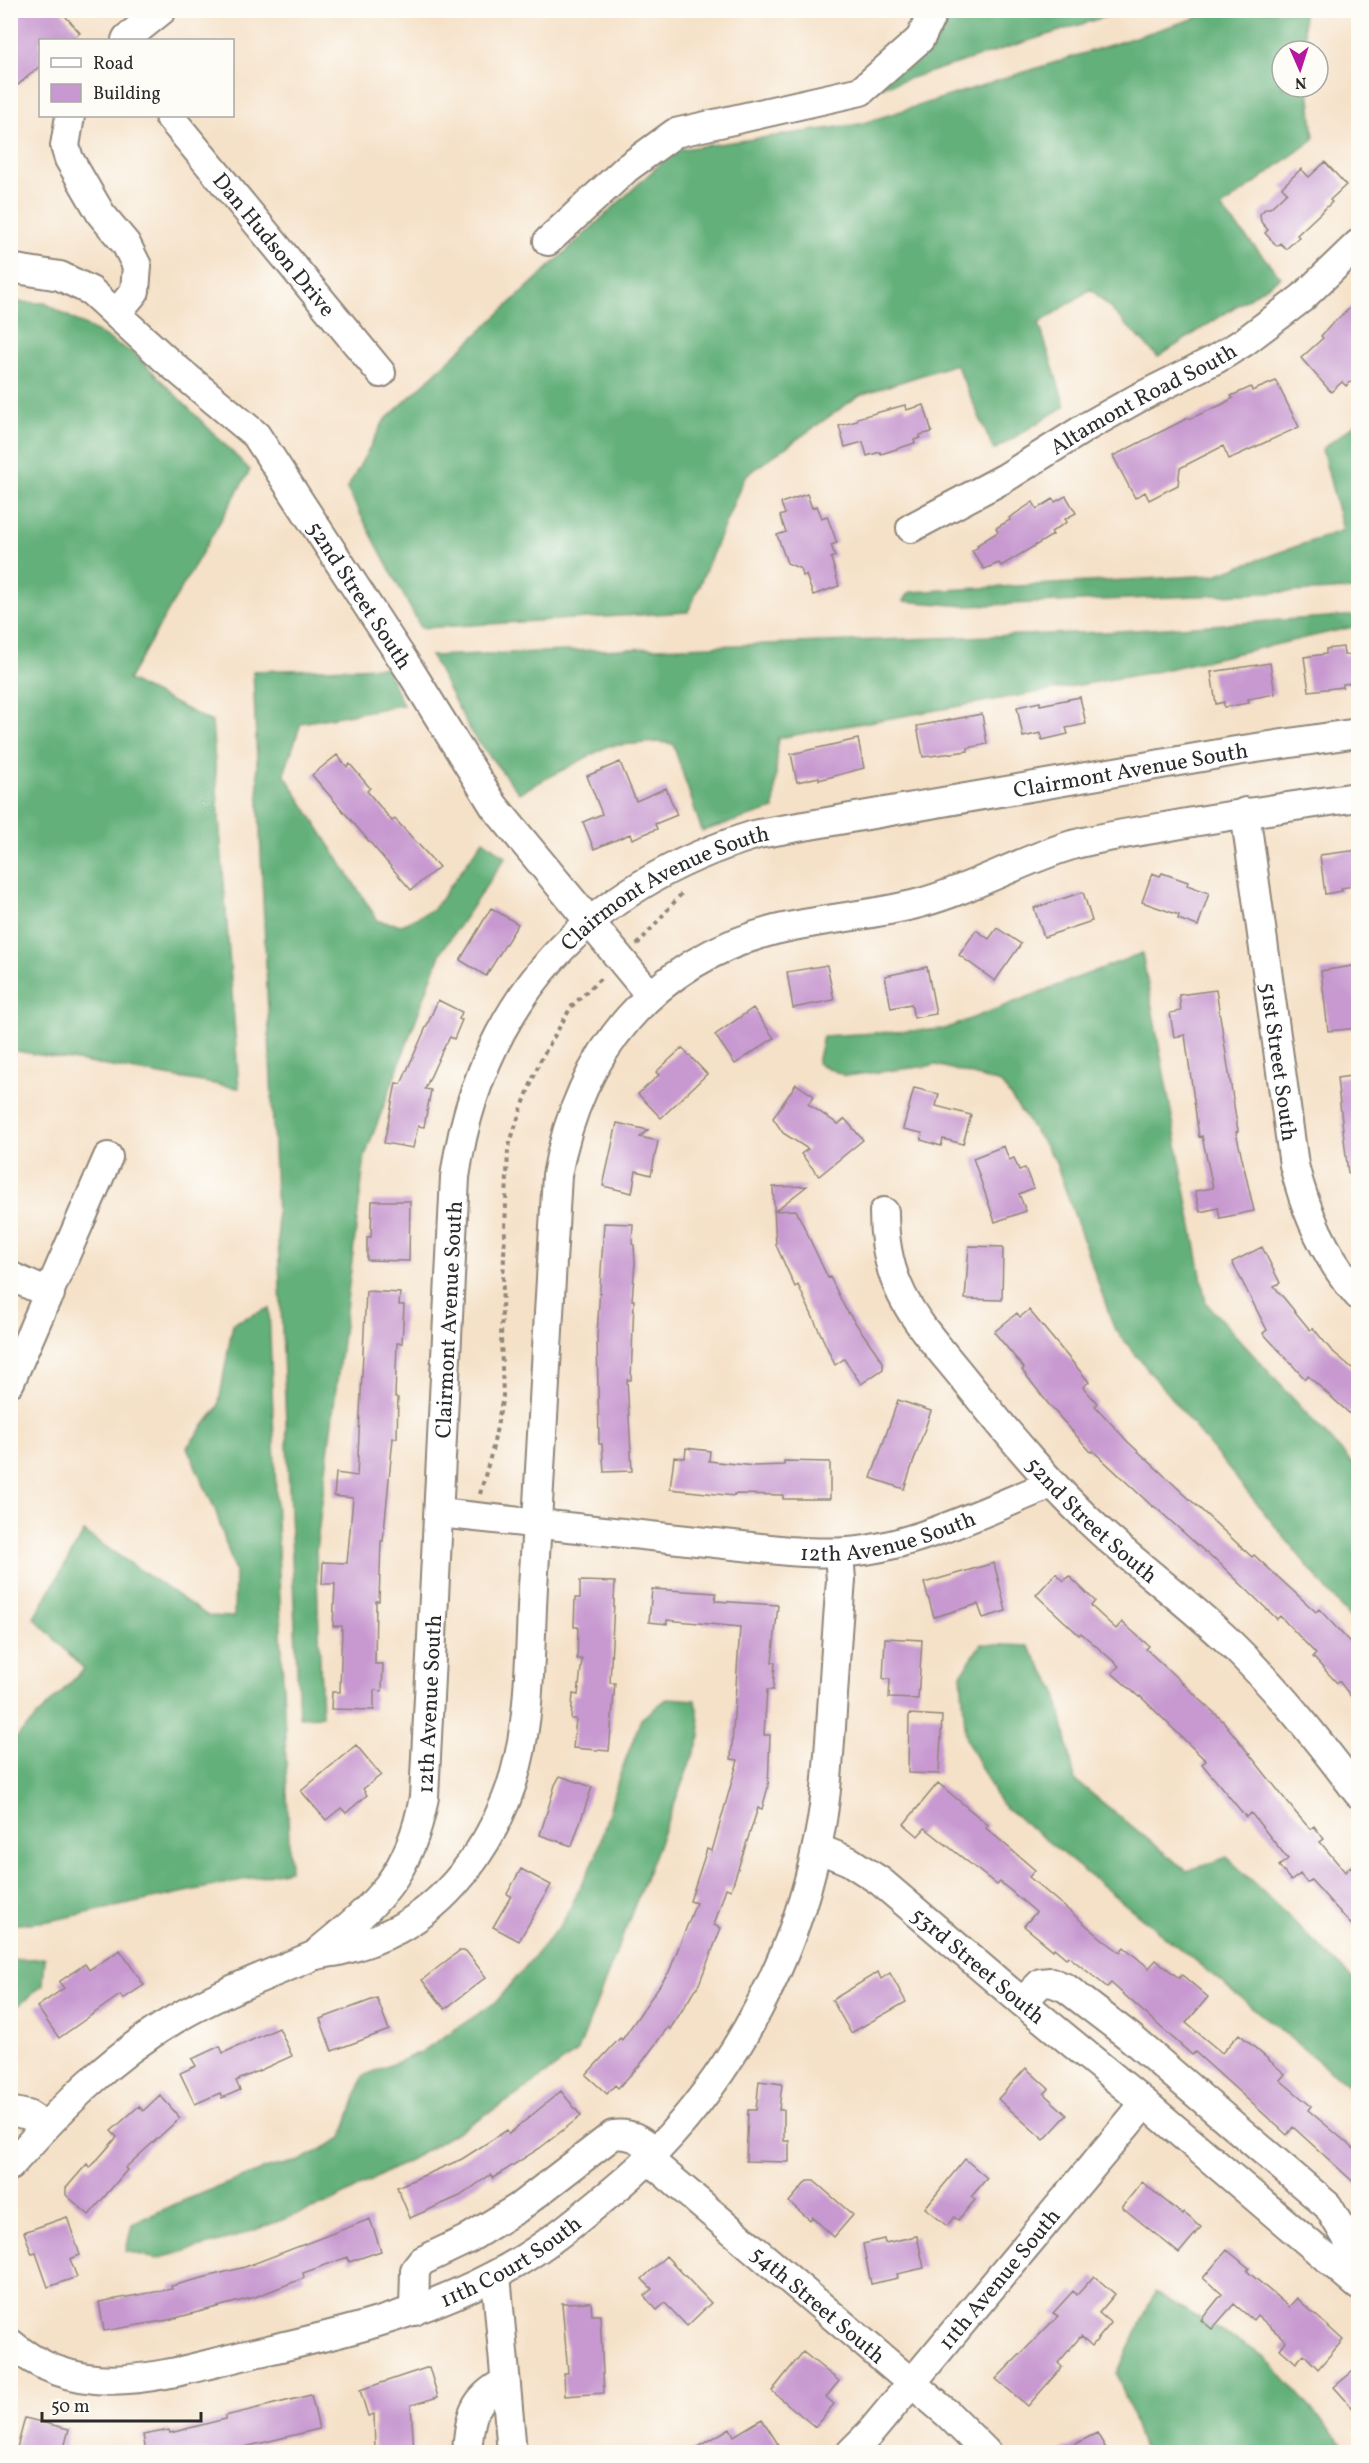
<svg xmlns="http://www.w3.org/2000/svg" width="1369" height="2463" viewBox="0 0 1369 2463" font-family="Vollkorn,serif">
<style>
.forest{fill:#64b07a;stroke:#486e52;stroke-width:1.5}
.building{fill:#c799d0}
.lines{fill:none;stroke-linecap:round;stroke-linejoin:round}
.minor-casing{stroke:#90867a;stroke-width:32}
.path{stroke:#90867a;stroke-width:4;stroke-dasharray:4.5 4.5;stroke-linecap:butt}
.minor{stroke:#fff;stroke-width:28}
.labels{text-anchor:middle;stroke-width:4.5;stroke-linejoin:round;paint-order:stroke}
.street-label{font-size:22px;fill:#2b2b2b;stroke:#fdfcf7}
</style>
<rect width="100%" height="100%" fill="#fdfcf7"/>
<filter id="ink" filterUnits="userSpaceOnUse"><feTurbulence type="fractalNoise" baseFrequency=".0167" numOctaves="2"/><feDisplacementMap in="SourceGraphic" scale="12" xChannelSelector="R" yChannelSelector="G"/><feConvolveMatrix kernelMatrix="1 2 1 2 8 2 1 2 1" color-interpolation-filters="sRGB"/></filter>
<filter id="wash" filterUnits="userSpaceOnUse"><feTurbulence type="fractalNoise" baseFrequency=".008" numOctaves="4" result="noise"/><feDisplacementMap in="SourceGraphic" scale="24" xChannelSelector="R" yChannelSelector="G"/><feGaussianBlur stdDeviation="1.35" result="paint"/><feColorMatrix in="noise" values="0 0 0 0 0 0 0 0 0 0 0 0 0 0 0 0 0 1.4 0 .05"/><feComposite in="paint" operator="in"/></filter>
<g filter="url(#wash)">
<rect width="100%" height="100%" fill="#f5e1c8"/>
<!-- forest -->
<path class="forest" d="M960,11h163l-253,80z
M1218,11h89l-4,2 3,38h-24v36h27l5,52 -93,69 60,69 -123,80 -67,-68 -52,34 26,83 -71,44 -38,-86 -96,31 -115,81 -57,136 -267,16 -74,-139 37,-68 291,-271 185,-26z
M11,302l34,1 90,51 115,116 -122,210 84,42 27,366 -228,-38z
M1358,422v167l-391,17 -64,-5 7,-9 305,-17 128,-45 -21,-81z
M1358,615v11l-199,45 -381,67 -4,71 -72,22 -29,-87 -14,-2 -51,4 -89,47 -47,-59 -41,-78 674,-24z
M386,667l17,38 -102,18 -17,51 94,147 24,4 32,-16 49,-69 23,17 -65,95 -76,204 -49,394 6,166 -23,1 -46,-1046z
M1142,953l64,350 152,167v158l-244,-300 -59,-168 -54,-77 -64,-18 -92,11 -28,-13 6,-27 121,-7z
M269,1308l21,562 -241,51 -38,4v-182l73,-74 -50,-51 50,-86 124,84 26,1 1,-45 -19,-60 -29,-65 31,-39 15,-85z
M981,1644l47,2 28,44 19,90 112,91 40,-14 131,127v109l-359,-291 -33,-63 -5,-65z
M668,1698l28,2 5,35 -123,316 -67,48 -89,54 -91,49 -104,38 -71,19 -30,-8 6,-27 48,-22 87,-34 33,-7 42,-23 21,-62 58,-24 75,-50 67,-80 33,-66 23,-79 22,-58z
M45,1958l-2,27 -25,21 -7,-2v-44z
M1155,2292l110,65 85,95h-206l-27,-79z"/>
<g id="blocks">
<!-- building -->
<path class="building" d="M10,10h50l20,23 -9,7h-31v26l-22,19 -8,-9z
M1325,162l21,23 -16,15 2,2 -35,33 2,2 -13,12 -6,-6 -3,3 -12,-13 3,-3 -7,-8 -1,-8 6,-6h4l17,-16 -5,-5 19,-18 8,8z
M1359,300v75l-13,11 -4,-4 -11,10 -30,-34 22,-20 -2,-2 10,-11z
M1276,381l23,46 -70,32 -6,-13 -43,22 -2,17 -29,15 -4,-8 -10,6 -22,-42 75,-38 1,1 32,-14 12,-7 -2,-2 20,-9 1,4z
M905,405l1,5 18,-5 8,27 -12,3v3l-6,2 1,3 -34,11 -1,-2 -13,4 -4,-14 -18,5 -6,-21 18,-5v-3z
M807,494l5,14 5,-2 5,12 5,-2 10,27 -6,2 4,11 -4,2 8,28 -26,9 -7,-20 -3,1 -2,-7 -14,-6 -10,-28 9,-3 -6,-16 5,-2 -4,-11z
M1066,496l10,17 -11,6 2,3 -16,10 2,3 -52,31 -2,-3 -15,6 -12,-18 6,-4 -1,-2 21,-13 -2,-4 14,-8 -1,-2 24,-16 4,7 16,-10 2,3z
M1343,647l1,8 15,-1v28l-16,2v3l-34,4 -5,-34 22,-3v-5z
M1270,663l5,31 -27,5 1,4 -25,4v-5l-8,2 -5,-32z
M1080,697l6,27 -20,4 2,6 -26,6 -1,-7 -18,4 -6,-30 23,-5v3z
M982,714l5,30 -19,4v3l-45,6 -6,-31z
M858,739l6,29 -45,12v-3l-22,5 -6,-28z
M337,755l10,12 3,-3 20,24 -3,3 25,30 3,-2 44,48 -28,23 -99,-115z
M620,762l16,39 30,-13 11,27 -22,9 2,5 -25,10 -2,-5 -36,15 -11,-27 19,-8 -15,-38z
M1359,850v35l-18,3 1,3 -17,3 -5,-39z
M1152,873l8,3 2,-3 26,9 -1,3 22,8 -11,33 -20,-7 1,-4 -37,-13z
M1083,892l9,29 -48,16 -10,-29z
M491,908l27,16 -32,52 -26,-16z
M997,928l24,16 -26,37 -36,-26 17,-25 13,9z
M827,965l7,35 -41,8 -6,-36z
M1359,965v63l-31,3 -7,-60z
M927,967l9,47 -22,4 -3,-14 -20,4 -6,-32z
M1216,990l22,141 -2,1 18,79 -34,7 -2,-10 -18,4 -5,-21 18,-3 -11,-52 -3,1 -14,-102 -11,2 -4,-24 11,-2 -2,-16z
M438,1000l24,12 -3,7 3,1 -8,19 -4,-2 -8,14 -17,38 6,1 -7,37 -6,-1 -5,22 -29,-5 12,-60 5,1z
M753,1008l21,30 -39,26 -20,-29z
M682,1048l25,26 -46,44 -23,-24 21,-19 -3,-3z
M1359,1075v97l-11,1 -11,-95z
M796,1084l18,12 -6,8 30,20 7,-5 18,21 -44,36 -18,-22 7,-5 -25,-16 -10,-15z
M914,1088l25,6 -3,12 35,9 -8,29 -20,-5 -2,7 -20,-6 1,-7 -19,-4z
M617,1123l31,7 -8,7 18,4 -7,34 -15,-4 -4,22 -29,-7z
M1004,1146l5,14 5,-2 5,12 6,-2 8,20 -14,6 7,17 -31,11 -22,-64z
M807,1186l-32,25 21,-1 32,68 2,-1 15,31 38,54v7l-22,15 -17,-25 -9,6 -37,-80 -3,2 -19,-42 -3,-58z
M372,1201h38l-1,60 -42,-1v-23h4z
M604,1223l29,1 -1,20 2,1 1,18 -3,37h2l-3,80h-4l5,91 -28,1 -2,-28h-3l-2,-108z
M969,1246l34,1 -1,53 -37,-1z
M1262,1247l18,36 -6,3 36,44 3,-2 18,22 28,24v48l-51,-46 -3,3 -42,-46 4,-3 -35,-68z
M366,1291l34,2 -1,12h5l-2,38h-5l-2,54 3,1 -1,40h-4l-1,10 -9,93h-2l-2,60h-3l-1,63h8l-1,27 -8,-1v20l-43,-1 1,-17h8l2,-66h-9l2,-42h-13l1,-22 24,1 6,-65 -19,-2 2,-23 21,3z
M1029,1310l60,72 -6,5 14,16 -2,3 33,36 124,115 2,-2 62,57 3,-3 40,43v55l-20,-26 -2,2 -24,-26 3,-3 -36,-38 -3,3 -63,-61 -1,1 -59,-53 -1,1 -60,-56 -2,1 -41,-46 -28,-36 2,-2 -30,-36 23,-19 3,4z
M898,1400l33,11 -27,78 -33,-11z
M686,1448l24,3 -1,10 45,5 30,-1v-4l46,1v37h-47v-4l-49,-1v2l-64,-7 4,-32 11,1z
M994,1563l12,48 -23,7 -5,-14 -44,13 -10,-34z
M1056,1573l8,8 5,-5 26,25 -4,5 25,23 6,-7 27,24 -3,3 77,72 73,92 14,16 4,-3 10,13 -4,3 25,30 6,-6 8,8v59l-48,-53 -4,3 -7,-9 -9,7 -12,-15 9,-7 -37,-46 -5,4 -44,-53 4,-3 -66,-65 -1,1 -27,-24 7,-7 -38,-33 -2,2 -43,-40z
M580,1581l35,1 -5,101h5l-6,68 -36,-3 3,-29h-5l2,-25 5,1 4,-36h-5l1,-32h-4l1,-29h5z
M652,1589l64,4 -1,8 63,4 -6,57h3l-2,28h-6l-3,45h6l-2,52 -6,22 -4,-1 -27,82 -5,-2 -12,37 7,3 -22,56 -29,45 -2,-2 -28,38 -22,23 -3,-3 -8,9 -21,-19 34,-37 2,2 47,-68 27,-69 -6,-2 17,-52 5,2 26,-91 -7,-1 9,-132 -73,-7v4l-18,-2z
M885,1638l37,2 -4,59 -29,-1 1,-19h-7z
M909,1714l33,2 -3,58 -31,-1z
M356,1745l25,30 -18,14 4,6 -21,18 -5,-5 -15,12 -25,-29z
M560,1776l32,11 -20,59 -32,-11 15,-50z
M938,1783l50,42 -2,3 49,42 -6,7 77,65 14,10 4,-5 25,21 7,-8 23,18 3,-3 26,22 -22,26 36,30 17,-19 46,40 -5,6 31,26 -3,4 51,43v34l-66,-60 -6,8 -92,-83 -3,3 -81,-72 -4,4 -39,-31 -2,2 -12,-10 -1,2 -29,-24 12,-14 -36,-30 -3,3 -72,-57 -7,8 -14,-12z
M521,1869l30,16 -32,56 -26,-14 18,-31 -4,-2z
M120,1950l24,35 -21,14 -3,-4 -61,43 -22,-31 27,-19 -5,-6 26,-18 4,6z
M459,1951h7l20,26 -41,32 -23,-29z
M878,1972l3,7 9,-6 16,29 -55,31 -19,-33z
M377,1998l12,32 -57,21 -12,-32z
M279,2028l13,28 -56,25 4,9 -18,8 -2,-5 -25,11 -15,-31 16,-7 -4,-7 28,-13 3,7z
M1026,2068l23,21 -5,5 23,21 -23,25 -46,-41z
M759,2081l23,3 -3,26h5v31h5v21l-43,-1 2,-51h8z
M561,2091l20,25 -41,32 -47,30 -3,-3 -30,21 -50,22 -13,-31 65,-28 45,-29 2,4z
M160,2095l20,23 -55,50 2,2 -38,45 -23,-20v-7l21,-24 3,4 27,-31 -6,-6 28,-25 4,5z
M965,2159l22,19 -16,19 4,3 -17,20 -4,-3 -7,9 -22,-18z
M807,2181h7l39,34 -19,22 -22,-20 -2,3 -21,-18z
M1142,2182l41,33 1,-2 17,14 -22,26 -57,-46z
M67,2217l13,38 -10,4 7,18 -29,10 -12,-34 -4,1 -8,-22z
M370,2219l11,32 -32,11 -1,-5 -45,16 1,5 -49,19 -87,23 -64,11 -5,-29 73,-13 -1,-3 74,-19z
M917,2236l7,32 -27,6 1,4 -27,6 -8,-40 21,-5 1,4z
M1227,2250l22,18 -2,3 42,36 8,-9 46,42 -25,29 -14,-15 -8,9 -16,-14 6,-8 -29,-26 -4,5 -19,-16 -22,25 -11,-9 21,-26 -19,-16z
M666,2256l45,47 -24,23 -22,-23 -8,7 -13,-14 8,-7 -10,-10z
M1094,2276l21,18 -16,19 12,10 -19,23 -11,-10 -23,27 4,4 -34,39 -32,-27 62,-63 -5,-3 20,-22 4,4z
M591,2302l1,13h8l4,78 -39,3 -1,-23h4l-6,-70z
M803,2352l36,29 -13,16 8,7 -19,23 -43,-36z
M1359,2366v49l-25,-28z
M429,2367l9,30 -27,8 3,47h-39l-1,-38 -6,2 -8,-26z
M311,2395l8,34 -95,23h-78l-3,-17 26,-5 1,3 55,-14v-3z
M25,2418l44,11 -6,23h-44l1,-3 -3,-1z
M762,2419l21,33h-93l40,-24 4,8z
M1097,2433l11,19h-49z"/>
</g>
</g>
<g filter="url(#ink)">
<use href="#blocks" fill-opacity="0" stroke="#90867a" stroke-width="1.5"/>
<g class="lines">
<defs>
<g id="minor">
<path d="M126,40l1,-2 35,-28"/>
<path d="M70,116l-5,30 4,13 32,55 25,30 11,22 -2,25 -19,23"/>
<path id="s1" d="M169,116l212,257"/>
<path d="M548,241l79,-73 48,-35 186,-42 59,-52 14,-29"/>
<path id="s2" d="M10,268l50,8 31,15 74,68 91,76 155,237 83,134 156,189"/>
<path id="s3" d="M911,528l94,-50 83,-52 50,-28 78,-39 28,-17 58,-44 56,-54"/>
<path id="s4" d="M1245,812l49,353c12,49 31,92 64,130"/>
<path id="s5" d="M884,1212c0,79 34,110 80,167 43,54 86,106 137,153 41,37 87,71 127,109 49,47 90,99 130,152"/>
<path d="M10,1276l40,18"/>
<path d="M10,1382l98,-225"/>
<path id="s6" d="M439,1513l350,38c26,2 52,3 77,-1 62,-10 128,-43 186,-66"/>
<path id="s7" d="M817,1848l32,13 31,20 142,121 123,101 213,182"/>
<path id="s8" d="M319,1951c59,-48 91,-76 105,-154l31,-620c25,-176 133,-292 303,-343l478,-83 122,-18"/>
<path d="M1022,2002l19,-19 10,-1 15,6 64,49 198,169 20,34 1,17 -8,13"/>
<path d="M10,2111l18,4 17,11"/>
<path id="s9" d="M648,2159l300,255 38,38"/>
<path d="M10,2166c51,-58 99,-108 165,-147 42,-25 88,-42 133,-61 10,-5 20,-5 31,-7 20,-5 40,-12 59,-22 50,-27 87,-77 108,-129 26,-64 23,-144 27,-213 9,-137 17,-274 24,-412 22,-122 95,-213 218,-245 47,-12 97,-14 145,-27 52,-14 99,-42 152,-58 30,-8 62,-13 93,-18 64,-12 129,-21 193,-30"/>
<path d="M496,2275l16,177"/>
<path d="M414,2311l1,-41 7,-9 44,-21 52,-32 95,-73c19,-3 29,6 43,16"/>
<path id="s10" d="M10,2343c76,65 163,28 249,9 80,-18 160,-37 234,-76 34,-17 65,-40 94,-64 24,-19 49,-39 70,-62 79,-82 137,-192 160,-304 9,-39 11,-79 14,-119 3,-49 6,-98 10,-147l-2,-27"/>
<path d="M467,2452c3,-35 5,-53 38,-70"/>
<path id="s11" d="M851,2452l19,-19 275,-330"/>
</g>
</defs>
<!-- minor casing -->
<use href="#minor" class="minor-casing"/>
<!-- path -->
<path class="path" d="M637,945l46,-53
M480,1494l13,-47 10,-51 -2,-59 7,-188 11,-34 20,-52 32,-56 32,-31"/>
<!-- minor -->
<use href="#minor" class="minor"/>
</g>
</g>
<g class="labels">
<!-- street labels -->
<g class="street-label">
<text dy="8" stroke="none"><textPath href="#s1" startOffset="166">Dan Hudson Drive</textPath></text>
<text dy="8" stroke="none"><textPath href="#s3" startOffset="266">Altamont Road South</textPath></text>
<text dy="8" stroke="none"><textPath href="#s2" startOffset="495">52nd Street South</textPath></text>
<text dy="8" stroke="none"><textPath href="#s8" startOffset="1677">Clairmont Avenue South</textPath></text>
<text dy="8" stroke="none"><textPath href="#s8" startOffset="1191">Clairmont Avenue South</textPath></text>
<text dy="8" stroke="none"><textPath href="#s4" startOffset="252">51st Street South</textPath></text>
<text dy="8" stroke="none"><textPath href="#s8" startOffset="670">Clairmont Avenue South</textPath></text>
<text dy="8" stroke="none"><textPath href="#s5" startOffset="381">52nd Street South</textPath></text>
<text dy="8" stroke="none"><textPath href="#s6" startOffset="453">12th Avenue South</textPath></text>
<text dy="8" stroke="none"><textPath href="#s8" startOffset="285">12th Avenue South</textPath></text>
<text dy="8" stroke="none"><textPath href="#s7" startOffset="201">53rd Street South</textPath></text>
<text dy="8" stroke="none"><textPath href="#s10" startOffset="530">11th Court South</textPath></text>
<text dy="8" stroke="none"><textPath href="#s11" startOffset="228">11th Avenue South</textPath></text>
<text dy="8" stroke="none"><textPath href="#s9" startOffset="224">54th Street South</textPath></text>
</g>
</g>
<!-- margin -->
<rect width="1369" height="2463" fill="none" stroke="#fdfcf7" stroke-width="36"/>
<!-- legend -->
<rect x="39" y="39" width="195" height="78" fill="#fdfcf7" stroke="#a9a8a5" stroke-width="1.5"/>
<rect x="51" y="58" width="30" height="9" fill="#ffffff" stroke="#a9a8a5" stroke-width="1.5"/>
<text x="93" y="69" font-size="18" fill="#2b2b2b">Road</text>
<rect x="51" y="84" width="30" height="18" fill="#c799d0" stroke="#a9a8a5" stroke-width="1.5"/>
<text x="93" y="99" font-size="18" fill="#2b2b2b">Building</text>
<!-- north arrow -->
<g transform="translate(1300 69) rotate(177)"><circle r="28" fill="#fdfcf7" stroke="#a9a8a5" stroke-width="1.5"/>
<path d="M0-4.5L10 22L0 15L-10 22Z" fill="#b5179e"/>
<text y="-9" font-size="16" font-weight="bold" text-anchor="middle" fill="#2b2b2b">N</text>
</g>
<!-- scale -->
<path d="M42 2412v9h159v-9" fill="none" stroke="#2b2b2b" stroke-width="3"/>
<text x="51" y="2412" font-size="18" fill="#2b2b2b" stroke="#fdfcf7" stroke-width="4.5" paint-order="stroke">50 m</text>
</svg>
